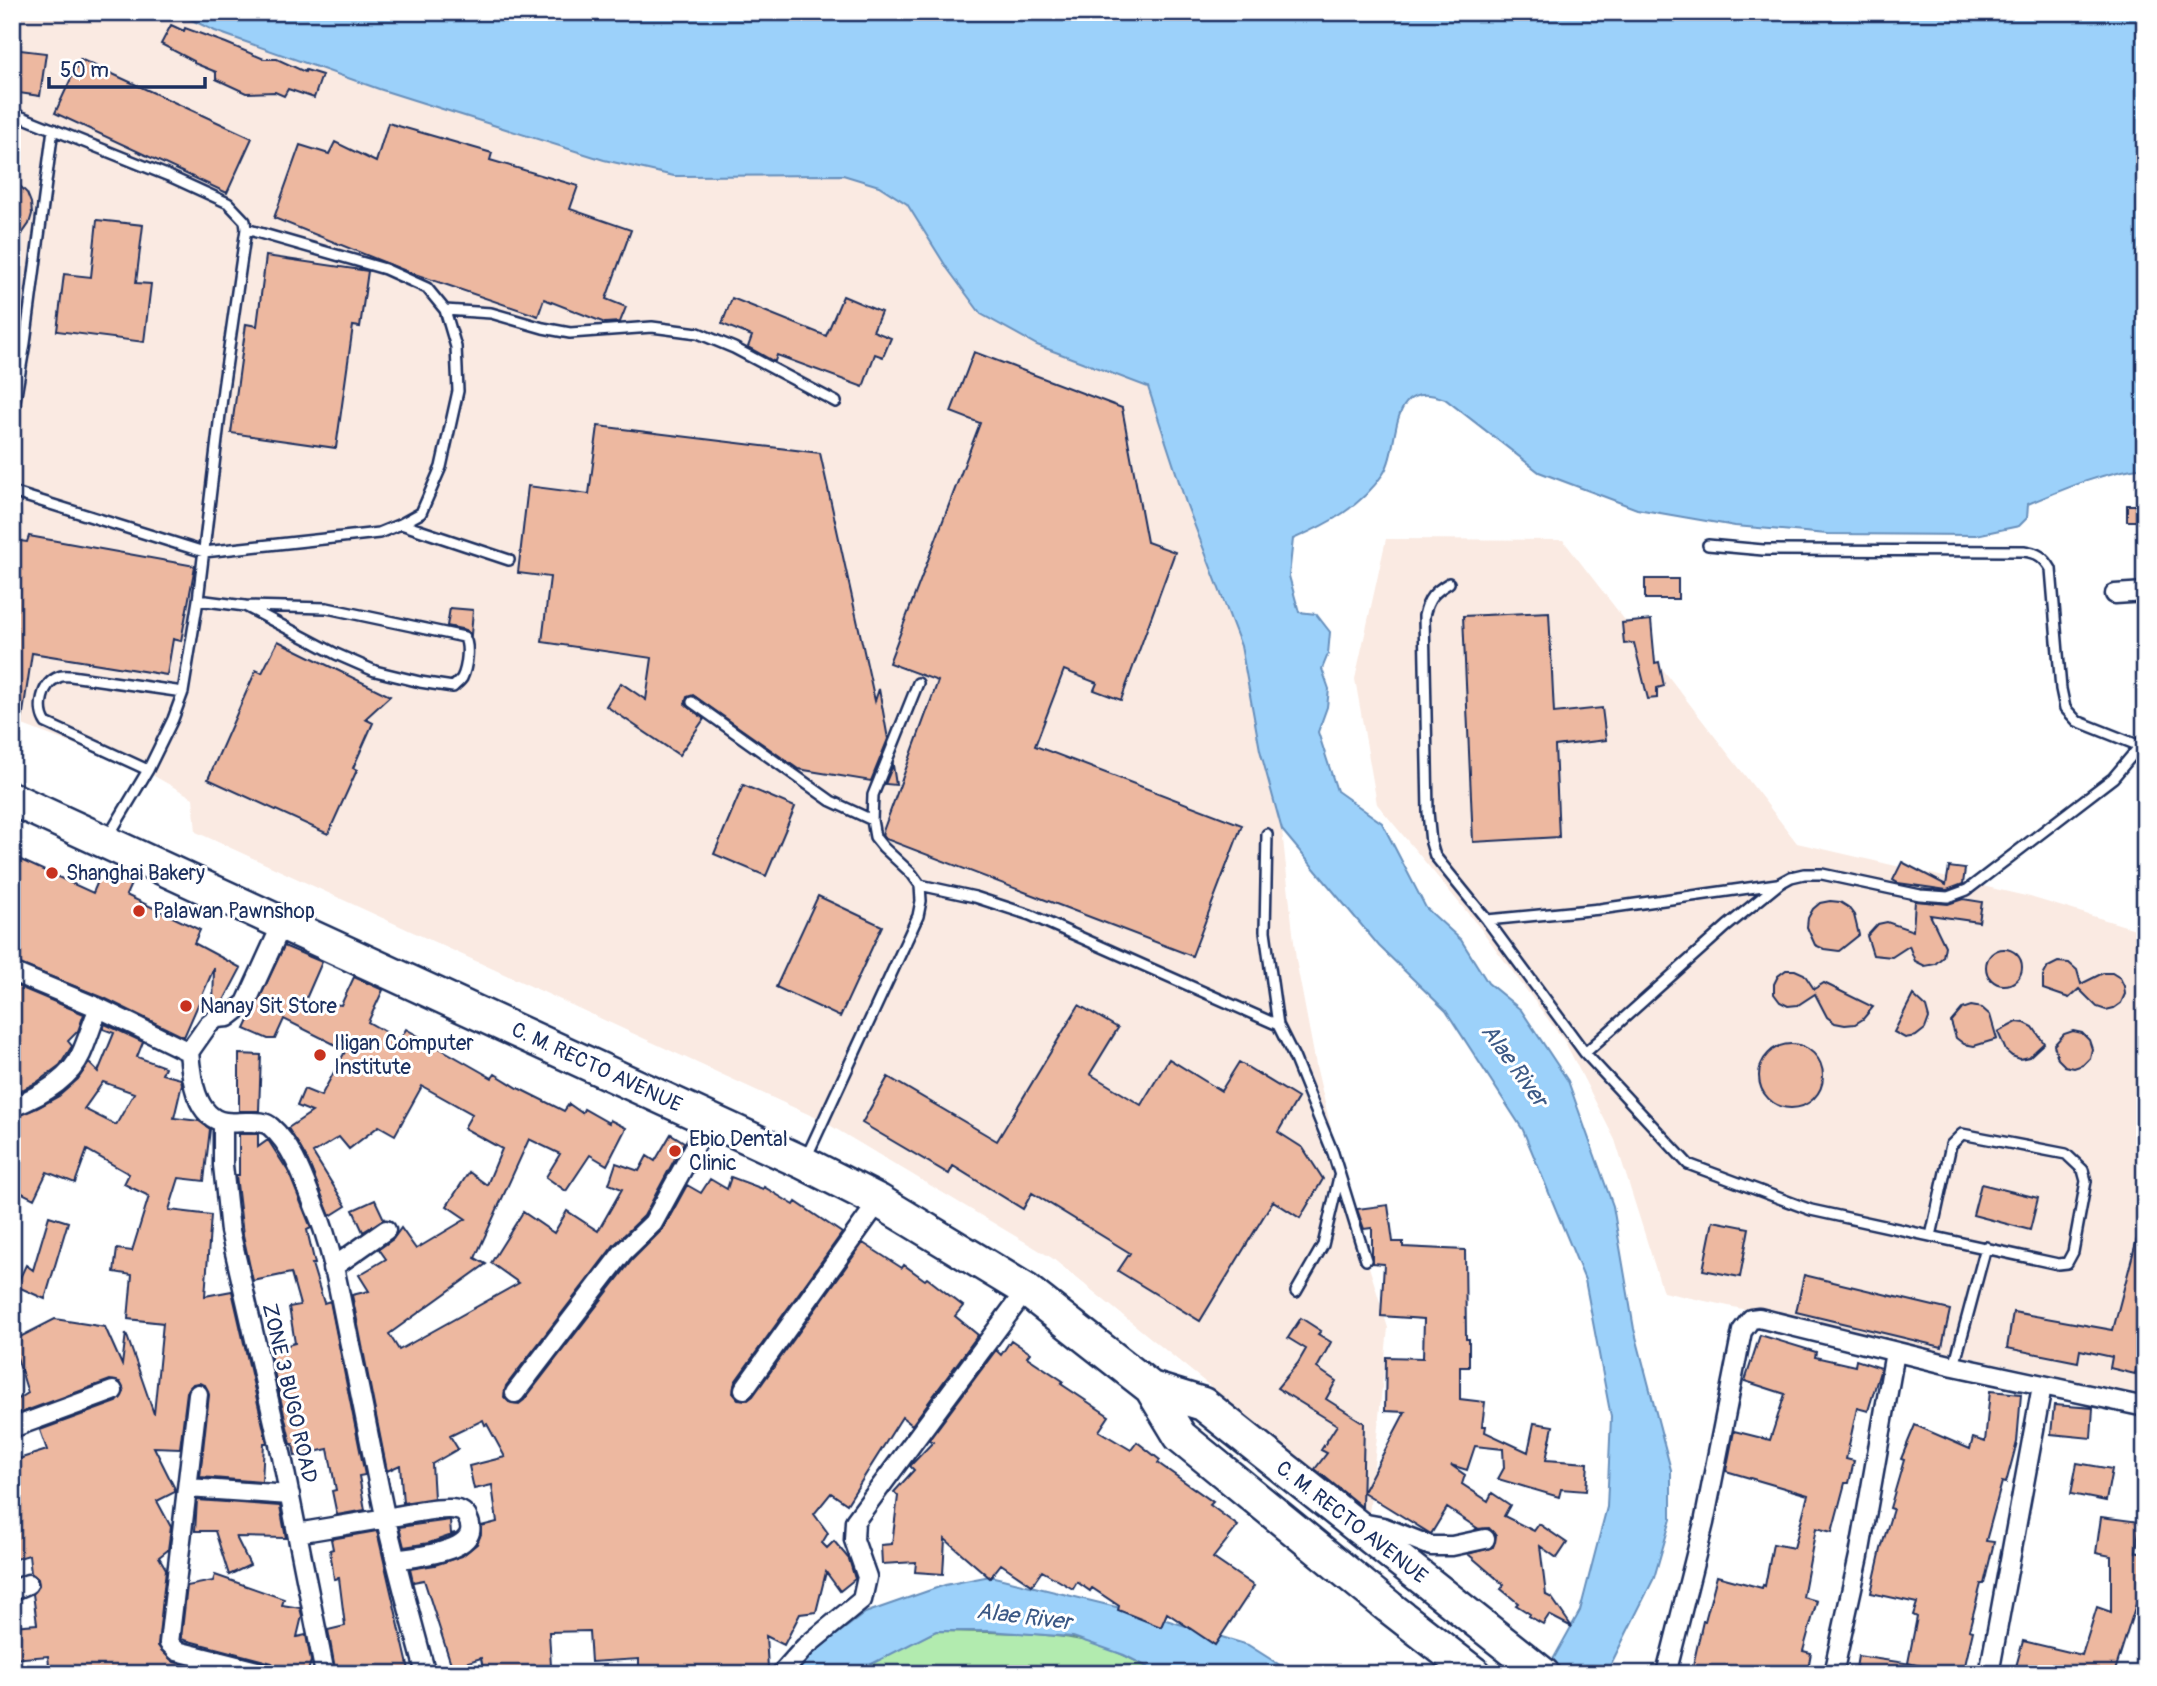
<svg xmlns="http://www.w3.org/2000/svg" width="2157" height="1686" viewBox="0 0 2157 1686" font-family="Pangolin,sans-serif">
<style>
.built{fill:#faeae2}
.green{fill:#b2ebaf;stroke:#668d86;stroke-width:2}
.water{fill:#9cd1fa;stroke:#6890bc;stroke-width:2}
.building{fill:#edb8a0;stroke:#1b2f5e;stroke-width:2;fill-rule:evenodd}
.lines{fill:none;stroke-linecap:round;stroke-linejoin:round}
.lane-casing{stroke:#1b2f5e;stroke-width:14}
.street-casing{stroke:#1b2f5e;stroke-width:23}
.highway-casing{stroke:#1b2f5e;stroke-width:37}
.lane{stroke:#fff;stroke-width:9}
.street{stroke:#fff;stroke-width:18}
.highway{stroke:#fff;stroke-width:32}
.poi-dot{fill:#c8321e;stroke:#fff;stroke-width:2.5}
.labels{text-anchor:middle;stroke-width:6;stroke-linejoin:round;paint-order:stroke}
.poi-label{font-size:21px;fill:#1b2f5e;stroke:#fff;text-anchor:start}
.street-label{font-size:21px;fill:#1b2f5e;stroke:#fff}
.water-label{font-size:23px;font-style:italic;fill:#3b5885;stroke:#fff}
</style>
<rect width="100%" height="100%" fill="#fff"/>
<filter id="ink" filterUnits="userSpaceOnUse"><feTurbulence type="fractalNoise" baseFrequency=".0143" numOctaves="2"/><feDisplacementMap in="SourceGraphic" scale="14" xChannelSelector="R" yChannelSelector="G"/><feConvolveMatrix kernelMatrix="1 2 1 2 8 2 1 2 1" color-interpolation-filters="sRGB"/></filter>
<g filter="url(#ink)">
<!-- built -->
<path class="built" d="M12,12h163l40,19 164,58 225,71 70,16 169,-1 36,11 28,18 40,64 34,46 56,31 111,42 38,116 55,143 19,104 22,80 14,130 21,110 31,129 40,129 -19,187 -317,-257 -231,-138 -625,-288 -3,-34 -46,-26 -135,-51z
M1386,539l177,1 234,303 233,54 115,35v463l-482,-103 -48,-152 -50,-98 -85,-114 -103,-124 -22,-125z"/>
<!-- green -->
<path class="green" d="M936,1631c48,1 98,0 145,9 28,6 55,21 80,34h-307l27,-17z"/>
<!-- water -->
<path class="water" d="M175,12h1970v455c-41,5 -79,21 -117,37l-1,14 -8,8 -43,9 -149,-1 -92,-8 -98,-17 -98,-37 -94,-73c-60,-22 -43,47 -62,75 -22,33 -55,50 -90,65l-4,37 10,36 17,2 14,18 -2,22 -6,15 7,20 -2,18 -9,25 19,59 45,32 44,85 35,32 27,43 33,27 47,71 45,125 21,123 37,141v49l-17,59 -48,96h-61l35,-63 27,-104 4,-90 -26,-137 -62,-150 -77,-119 -67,-65 -97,-116 -22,-80 -19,-104 -55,-143 -38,-116 -111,-42 -56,-31 -34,-46 -40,-64 -28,-18 -36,-11 -169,1 -70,-16 -225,-71 -164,-58z
M990,1576l163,40 95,29 46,29h-133l-37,-19 -51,-18 -84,-6h-53l-84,43h-55l9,-16 59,-45 80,-28z"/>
<!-- building -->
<path class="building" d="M171,25l13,6 1,-3 41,15 38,16h13l28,13 1,-2 16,5 -8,23 -26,-9 -4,7 -9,-4 -29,1 -30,-14v-7l-22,-9v-2l-33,-17z
M12,49l34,4 -6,43 -28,-4z
M80,59l172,79 -25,55 -172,-80z
M388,123l104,30 -2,7 88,26 -8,23 61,21 -25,69 20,8 -6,15 -15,1 -61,-24 -6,17 -132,-45 -132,-53 26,-73 29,9 6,-12 41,20z
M12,178l15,15 4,10 1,11 -3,10 -17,24z
M97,220l46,5 -7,58 15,1 -7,58 -87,-11 7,-57 27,3z
M266,256l102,15 -8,56 -7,-1 -17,122 -105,-15 15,-109 11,2z
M843,296l38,16 -8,19 18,7 -8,19 -8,-3 -12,33 -86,-32 -2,6h-2l-25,-14 4,-11 -30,-12 10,-26 94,38z
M974,352l148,56 25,134 28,10 -54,148 -27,-10 3,-7 -33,-13 -29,76 207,79 -50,131 -306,-117 -4,-5 56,-153 -49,-18 91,-240 -29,-11z
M598,426l222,27 55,248 4,-12 9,50 -17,42 -73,-12 -105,-74 -6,2 -2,7 19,15 -25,36 -73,-49 15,-23 25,17 6,-42 -110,-16 8,-65 -32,-4 10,-87 61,8z
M2127,505h18v16h-18z
M29,536l166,30 -14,75 -8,-2 -6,36 -135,-22 -10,67 -10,-1v-179l15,2z
M1645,579h33v20h-33z
M450,608l23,2 -2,25 -5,-5 -19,-4z
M1549,612l5,101 48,-5 4,32 -51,6 4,91 -86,5 -10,-226z
M1651,620l4,43 4,-1 5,24 -7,2v10l-9,1 -14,-56 -10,1 -2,-21z
M278,641l112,55 -25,23 8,4 -20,45 4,2 -29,64 -120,-55 48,-109 6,3z
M893,765l3,20 -11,-1z
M743,785l52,22 -29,69 -52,-22z
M12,856l81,37 8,-19 30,10 -5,11 74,35 -6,13 47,25 -20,38 -8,2 1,-40 -30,69 -80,-39 -92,-37z
M1902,862l44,23 3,-18 16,2 -2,15 -16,6 -49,-7 -5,-3z
M818,896l64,30 -42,91 -64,-30z
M1963,899l19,3 -3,20 -49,-7 15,31 -2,11 -8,7 -10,2 -10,-5 -6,-15 -17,11 -19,-2 -6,-19 11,-12 9,-2 26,9 2,-30 33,3z
M1830,901l10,1 8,5 6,8 5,20 -20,16 -15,-2 -9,-4 -8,-18 1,-9 5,-9 7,-6z
M284,946l38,16 -17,39 36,4 13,-28 29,13 -15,32 32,18 6,-11 86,49 3,-4 23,14 46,23 5,-7 13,9 2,-4 25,14 1,-3 16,8 -19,37 -17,-10 -24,36 -20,-14 14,-23 -31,-15 -54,119 11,6 -97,70 10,16 120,-67 -28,-20 32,-51 31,21 13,-22 31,20 24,-42 -13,-5 7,-21 23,8 8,-15 8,5 16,-27 13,8 -40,74 -30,29 -108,141 -2,11 5,5 10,2 5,-4 108,-140 31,-31 24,-44 14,8 9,-14 17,10 4,-12 32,12 1,-2 30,18 2,-3 46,31 -107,149 -2,11 5,6 10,1 5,-4 110,-153 39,25 2,-3 21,15 2,-2 36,28 -8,10 23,19 -66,90 -10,-8 -55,87 -16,-11 -17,21 14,19 -6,10 5,5 7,-7 15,18 6,20 -15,12 -14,-19 -10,40 -16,2 -16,31 -18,-9 2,32 -15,1 1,5h-115v-15l-48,3 -2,-31 -40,1 2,34 -42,5v3h-25l-3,-16 -29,9 -28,-87 -11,2 -3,-13 25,-4 27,-9 15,-12 4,-10v-8l16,-4 -5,-37 -18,4 -5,-23 36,-9 -18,-33 -2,1 -2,-5 -33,16 8,13 -26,15 2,34 -31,5 -3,-38 -13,6 -35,-176 17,-4 -10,-16 27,-16 -7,-10 14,-10 8,-11 15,21 50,-30 -19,-13 22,-34 18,13 15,-36 -38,-21 8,-14 -50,-28 -27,49 -16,-9 -30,23 -10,-12 -26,16 33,53 -16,10 -22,-55 -20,-33 24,-16 -15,-6 7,-17 17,7 25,-46 -62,-31 -9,20h-7l-23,-10z
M1986 967a18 18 0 1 1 36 0a18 18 0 1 1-36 0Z
M2058,962l11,1 8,7 4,14 22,-11h9l8,5 4,8 1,8 -4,9 -7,5 -8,2 -9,-3 -18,-18 -10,9 -26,-9v-13l5,-9z
M1786,970h9l9,4 10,15 10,-6 49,24 -10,12 -8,5 -10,1 -10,-2 -8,-6 -12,-23 -17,11 -10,1 -8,-4 -6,-8v-10l4,-8z
M12,984l72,30 -6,17 -10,10 4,5 -12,19 -24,18 -24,12z
M1913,995l13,12 3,11 -4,11 -9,7 -11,2 -11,-6z
M1079,1005l39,23 -28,46 51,31 28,-46 52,32 18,-29 59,36 -20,34 25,16 20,31 -23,39 -27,-17 -73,120 -82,-50 12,-18 -98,-60 -9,16 -70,-43 -4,8 -87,-51 26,-46 109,64z
M1971,1006l11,2 8,7 7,24 -23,7 -10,-2 -8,-6 -5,-16 11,-13z
M2017,1022l8,1 8,4 11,16 -15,14 -9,2 -8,-3 -6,-5 -8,-19z
M105,1024l38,18 -6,15 28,10 -3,7 19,5 1,5 -8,34 25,3 11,8 -6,52 -25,-3 -10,32 42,5 -6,81 27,-5 35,152h-3l-2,39 -62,-5 9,-82 -4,-10 -6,-2 -6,1 -6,8 -7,56 -26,-1 21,42v3l-18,9 14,26 -3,23 -9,7 7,12 -8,77 16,16 47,12h-171l-2,-18 -36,3v-33l25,-2 -4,-30 6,-9 -1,-6 -7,-6 -2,-18 -17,5v-99l35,-11 -7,-20 77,-28 7,-10 -4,-10 -10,-2 -98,36v-13l16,-10 -16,-52 43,-22 50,8 17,38 4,-32 28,81 9,-91 -35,-4 4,-44 -18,-3 3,-23 15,2 17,-55 -25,-12 5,-10 -42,-24 -12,33 -28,-11 -13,27 -22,-11v-70l25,-10 22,-12 19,-17 11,-16 9,9 16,-39 -11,-4zM103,1082l31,11 -18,32 -32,-16z
M2073,1031l9,2 7,7 3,9 -2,9 -7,7 -9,3 -9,-2 -7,-7 -4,-14 10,-11z
M1759 1076a32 32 0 1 1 64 0a32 32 0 1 1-64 0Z
M239,1054l22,1 -2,56h-20z
M239,1134h19v13l10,-7 2,3 18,28 23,57 -4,2 8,34h-3l12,39 6,-2 35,174 -6,1 6,34 -28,5 -5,-24 4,-1 -8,-41 -33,7 -2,-12h-2l-22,-94 26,-7 -6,-36 11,-2 -9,-32 -38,8 -10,-46 -7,-60h3z
M1981,1184l57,14 -8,32 -57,-15z
M375,1200l9,19 -21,13 -10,-22z
M1388,1205l5,37h10v5l62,3 1,89h3v28h-9v32l25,3 -3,24h4l-1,6 43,20 6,-29 19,3 -7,34 42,3 -2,28 -25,-2 -2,8 -61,-18 6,-11 -1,-19 -28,-3 -8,24 -16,-5 14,10 -3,9 26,17 4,-8 18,12 -6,11 30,15 5,-7 28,19 -10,15 -17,-12 6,49 6,3 20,29 -23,-12 -6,9 -14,-8 1,-2 -14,-9 2,-2 -17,-14 3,-4 -36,-31 25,-7 3,-11 -7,-8 -13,1 1,-1 -30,-20 -16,26 -68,-42 42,-80 -20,-1 1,-54 37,1 1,-39 -43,-3 3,-52 -12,-1v-35l-8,1 -7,-20z
M49,1216l19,6 -23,77 -29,-13 10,-21 7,5z
M1713,1221l36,7 -9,49 -37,-7z
M2139,1231l6,1v100l-10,42 -25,-6 2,-11 -32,-7 -2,12 -71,-14 6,-36 100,18z
M1804,1275l146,35 -8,37 -146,-35z
M1301,1318l20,13 -3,3 13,8 -14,26 19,13 -10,18 38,24 -2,84 -47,-38 12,-16 -6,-3 16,-25 -60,-37 21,-25 8,-14 -18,-11z
M1760,1335l56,17 -1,5 40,9 1,-6 25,8 -13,43 -11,-3 -11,51 8,2 -5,22h-4l-13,49 -16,-4 -13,69 14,4 -14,50 8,2 -4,21h-116l12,-53h2l12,-45 45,12 1,-3 2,1 8,-42 21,4 14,-53 -82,-24 8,-40 36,9 15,-46 -40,-13z
M1011,1340l19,13 -3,4 36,24 -2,3 48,32 -10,15 32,19 6,-8 23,18 -2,3 55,39 -3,3 28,21 -25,32 41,28 -39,59 -48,-32 -6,14 -43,-17 1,-4 -27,-18 -2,3 -13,-9 -4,7 -31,-18 -10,14 -31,-21 -11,14 -45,-39 -2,35 -28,-2 1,-10 -34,2 -1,-19 11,-1 6,-48 -4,-4 20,-22 -4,-4 23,-24 -4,-2 67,-90 5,5z
M1990,1391l31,3 -4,48 -11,41 -4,-1 -16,59 8,1 -10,42h-3l-12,46 4,1 -10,43h-7l-48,-11 9,-46 -4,-2 4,-12 -46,-10 10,-44 12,-40 -3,-1 14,-48 -3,-1 14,-34 55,24 3,-11 12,4z
M2054,1405l39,3 -2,30 -40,-4z
M2077,1463l35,6 -6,32 -35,-7z
M197,1500l83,6 6,32 -50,-1 14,28 -21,10 -14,-44h-20z
M2101,1517l39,5 -4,30 6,2v47h-5l-23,73h-100l9,-33 59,14 15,-48 14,5v-56l-15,-3z
M450,1520l1,14 4,-1 -3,2 -23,8 -25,4 -5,-20z
M377,1531l33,143h-74l-8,-44 17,-4 -6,-48 -5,1 -4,-29 3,-1 -2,-10z
M215,1575l69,24 -2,6 18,3 2,8 -5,21 9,-2 5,26 -3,10 -20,-4 -1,5 -8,-2 -7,-7 -91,-24 6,-53 26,-5z
M1858,1656l54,8 -1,10h-56z"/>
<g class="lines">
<defs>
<path id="lane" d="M12,113l157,63 59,27 17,18 1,8 -23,160 -25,211 -15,92 -10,27 -25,51 -40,67
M445,310l46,3 52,15 27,5 82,-6 46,6 36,15 102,54
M12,418l13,-75 28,-214
M12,492l192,60 175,-19 22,-9 20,-11 20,-46 17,-76 -2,-44 -11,-37 -18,-22 -42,-19 -139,-40
M401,524l108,36
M1708,545l55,5 261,1c14,2 20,6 27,18l10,120 4,19 12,13 63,25
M1449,583c-15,9 -21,15 -25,33l4,196 3,31 4,13 52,64 98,133 103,111 123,46 247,54 9,-1 6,-11 13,-71 -3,-11 -17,-16 -104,-20 -11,11 -20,91
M198,600l47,6 91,48 39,17 45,11 33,5c3,-3 7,-6 9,-9 5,-10 8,-33 2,-41l-137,-29 -82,-2
M692,702l139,99 41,19
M148,770l-102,-47c-9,-13 -5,-40 13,-46 3,-2 8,-1 12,-1l112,16
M1267,834l-2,97 13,94 16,32 39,96 33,107
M920,885l55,12 55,18 248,110
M1487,920l113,-11 177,-25
M1585,1053l142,-127 53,-43 11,-6 13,-3h18l98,21 28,2 19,-7 146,-112 32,-38
M806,1158l112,-242 3,-15 -1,-16 -8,-11 -29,-27 -8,-10 -3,-17 1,-25 45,-112
M1296,1292l27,-47 16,-68
M1954,1366l32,-119"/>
<path id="street" d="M2115,594l30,-2
M283,922l-37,81 -18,14 -11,1 -9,7 -19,27c2,23 6,66 36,70 7,1 15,0 21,0 9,0 19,-1 25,5 23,20 34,56 45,83 18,41 26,100 36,144 12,55 22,111 34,166 12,51 26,103 40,154
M12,972l87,36 90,44
M12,1107c26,-10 57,-26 69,-53 7,-15 11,-31 18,-46
M223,1122v43l7,66 52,226 43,217
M332,1268l54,-38
M744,1389l135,-188
M515,1393l108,-141 30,-29 57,-104
M198,1394l-29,249 8,8 92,23
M12,1428l101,-37
M188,1488l102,7
M1361,1523l22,4 48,19h21l33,-7
M297,1533c30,-5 60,-10 90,-15 21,-4 43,-10 64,-9 8,1 14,2 17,10 16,33 -52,37 -72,41
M12,1591l16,-7
M781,1674l24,-27 57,-47 5,-23 -13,-37 1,-19 171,-231
M1666,1674l38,-151 38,-192 9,-12 8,-1 195,48 191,41
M1833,1674l26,-118 36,-204
M1989,1674l53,-288"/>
<path id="highway" d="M12,799l792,364 75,38 147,89 125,98 52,16 340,270
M1151,1388l29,48 209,171 86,67"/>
</defs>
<!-- lane casing -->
<use href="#lane" class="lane-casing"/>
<!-- street casing -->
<use href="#street" class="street-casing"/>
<!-- highway casing -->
<use href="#highway" class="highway-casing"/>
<!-- lane -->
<use href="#lane" class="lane"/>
<!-- street -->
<use href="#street" class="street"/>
<!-- highway -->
<use href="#highway" class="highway"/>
</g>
</g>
<!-- markers -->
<g class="poi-dot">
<circle cx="52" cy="873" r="7"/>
<circle cx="139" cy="911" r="7"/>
<circle cx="186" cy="1006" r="7"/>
<circle cx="320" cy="1055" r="7"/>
<circle cx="675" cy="1151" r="7"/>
</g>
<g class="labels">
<!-- poi labels -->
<g class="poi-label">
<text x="66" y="880">Shanghai Bakery</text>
<text x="153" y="918">Palawan Pawnshop</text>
<text x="200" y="1013">Nanay Sit Store</text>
<text x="334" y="1050">Iligan Computer<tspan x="334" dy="24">Institute</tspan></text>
<text x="689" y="1146">Ebio Dental<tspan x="689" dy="24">Clinic</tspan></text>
</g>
<!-- street labels -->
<g class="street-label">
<text transform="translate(597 1067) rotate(25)" y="7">C. M. RECTO AVENUE</text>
<text transform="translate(290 1393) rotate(77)" y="7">ZONE 3 BUGO ROAD</text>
<text transform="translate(1352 1522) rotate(38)" y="7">C. M. RECTO AVENUE</text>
</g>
<!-- water labels -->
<g class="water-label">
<text transform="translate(1515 1065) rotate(54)" y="8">Alae River</text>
<text transform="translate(1024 1616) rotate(7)" y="8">Alae River</text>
</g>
</g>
<!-- margin -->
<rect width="2157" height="1686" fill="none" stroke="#fff" stroke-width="42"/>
<rect x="21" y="21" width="2115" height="1644" fill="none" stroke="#1b2f5e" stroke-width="2.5" filter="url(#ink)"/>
<!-- scale -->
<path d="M49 77v10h156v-10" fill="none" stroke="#1b2f5e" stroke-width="3.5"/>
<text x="60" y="77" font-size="21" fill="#1b2f5e" stroke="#ffffff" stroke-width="5" paint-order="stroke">50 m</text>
</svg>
